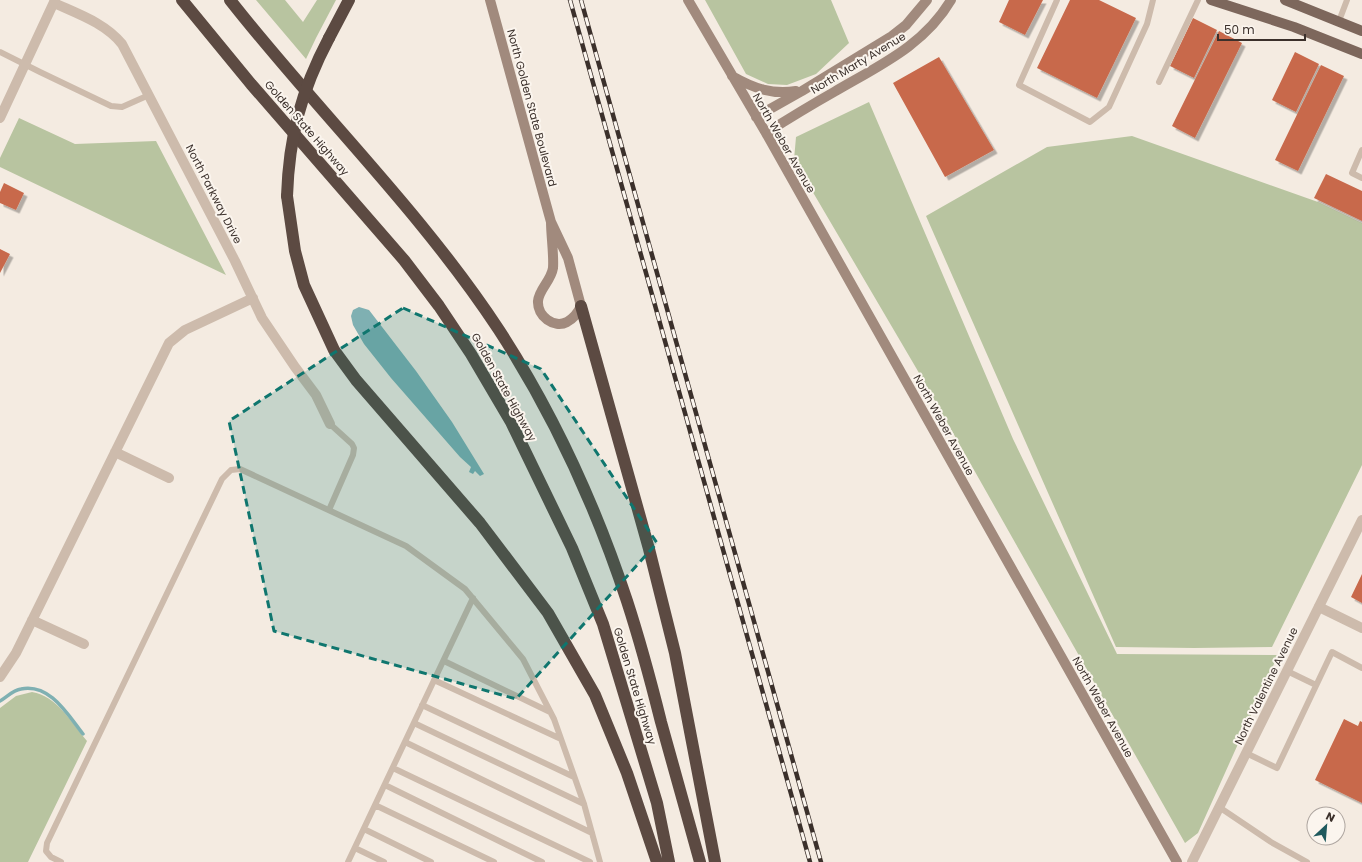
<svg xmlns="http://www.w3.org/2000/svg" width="1362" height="862" viewBox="0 0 1362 862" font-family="Poppins,sans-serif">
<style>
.green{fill:#b8c4a0}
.water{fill:#7fb0b2}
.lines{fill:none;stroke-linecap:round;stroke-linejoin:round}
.stream{stroke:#7fb0b2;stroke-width:3.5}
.building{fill:#c8694b;filter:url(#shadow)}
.service{stroke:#cdbbac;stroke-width:6}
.minor{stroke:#cdbbac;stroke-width:10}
.tertiary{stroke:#cdbbac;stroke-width:10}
.secondary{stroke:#a18a7d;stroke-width:10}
.primary{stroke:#7d675c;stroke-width:10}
.motorway{stroke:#5c4a42;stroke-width:12}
.rail-casing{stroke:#3b302b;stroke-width:4.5}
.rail{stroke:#fbf5ee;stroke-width:3;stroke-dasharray:9;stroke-linecap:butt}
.motorway-bridge{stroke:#5c4a42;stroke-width:12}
.marked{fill:#0f766e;fill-opacity:0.2;stroke:#0f766e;stroke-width:3;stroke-dasharray:8 5;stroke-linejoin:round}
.labels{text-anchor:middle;stroke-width:4;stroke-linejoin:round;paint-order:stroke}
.street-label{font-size:11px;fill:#3b302b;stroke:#fbf5ee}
</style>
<defs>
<filter id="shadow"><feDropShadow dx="3.5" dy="3.5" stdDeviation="0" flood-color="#0004"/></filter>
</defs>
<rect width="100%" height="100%" fill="#f4ebe1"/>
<!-- green -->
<path class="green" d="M256,0h29l18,22 14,-22h19l-20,38 -10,21z
M705,0h126l18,43 -33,31 -29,11 -19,-1 -22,-10z
M869,102l144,337 104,215 161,1 -80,178 -13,10 -263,-465 -128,-218 2,-23z
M19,118l56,26 81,-3 70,134 -226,-108v-9z
M1132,136l186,66 44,21v242l-90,182 -78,1 -78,-1 -190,-431 121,-69z
M32,692c25,4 40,31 55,49l-59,121h-28v-154l16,-12z"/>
<!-- water -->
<path class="water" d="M359,307l10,3 47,61 36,51 32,52 -4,2 -5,-5 -2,3 -4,-2 2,-5 -11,-10 -69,-79 -27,-34 -11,-19 -2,-9 2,-6z"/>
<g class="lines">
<!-- stream -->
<path class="stream" d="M0,701c7,-4 13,-11 21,-12 29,-6 47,26 62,45"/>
</g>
<!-- building -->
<path class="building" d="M1009,0h34l-18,35 -26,-13z
M1070,0h29l37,18 -39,80 -60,-30z
M1193,18l24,12 -23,48 -24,-12z
M1219,31l23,12 -47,95 -23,-12z
M1295,52l24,12 -23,48 -24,-12z
M939,57l55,93 -49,27 -52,-94z
M1321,65l23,11 -46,95 -23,-11z
M1326,174l36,17v30l-48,-23z
M4,183l20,10 -8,17 -16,-7v-11z
M0,249l10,5 -10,19z
M1362,574v29l-11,-6z
M1344,719l14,7 2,-5 2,1v81l-47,-23z"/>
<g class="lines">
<!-- service -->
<path class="service" d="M1057,0l-38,85 71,37 19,-15 38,-83 6,-24
M1339,21l8,-21
M0,52l40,20 71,34 11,1 27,-12
M1159,82l39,-82
M1362,150l-10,23 10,5
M329,510l24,-55 1,-7 -2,-4 -22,-20
M444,661l106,51
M1287,671l29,14
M434,680l127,59
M422,705l152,72
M414,723l170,81
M405,742l187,91
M1246,753l31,15 55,-116 30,16
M393,768l197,94
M385,785l157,77
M375,805l119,57
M1219,807l52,35 36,20
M364,829l67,33
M355,848l29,14
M61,862l-10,-5 -5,-6 1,-8 175,-364 9,-9 9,-1 166,77 59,43 58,70 31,60 30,85 16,58
M348,862l125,-264"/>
<!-- minor -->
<path class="minor" d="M54,3c24,11 51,20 68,41l113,217 27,57 33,49 21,28 14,29
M115,452l54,26
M1319,607l43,21
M32,620l52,24
M0,677l16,-24 153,-310 16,-13 68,-32"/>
<!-- tertiary -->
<path class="tertiary" d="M0,118l55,-118
M1192,862l170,-342"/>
<!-- secondary -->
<path class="secondary" d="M490,0l61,222 17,36 13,48c-3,7 -7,12 -14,16 -13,7 -30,-6 -29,-21 1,-12 13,-20 15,-33 1,-13 -2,-33 -2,-46
M688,0l78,133 411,729
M732,76c21,12 40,19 64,15
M756,117l46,-26 90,-55 14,-11 21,-25
M766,133c22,-14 45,-28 68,-41 44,-26 90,-46 117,-92"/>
<!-- primary -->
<path class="primary" d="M1211,0l83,27 68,27
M1285,0l77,31"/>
<!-- motorway -->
<path class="motorway" d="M182,0l69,84 153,176 35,46 32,48 40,68 61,126 31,76 54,179 12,59
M230,0c88,112 190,210 269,330 54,83 97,177 128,271 13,40 24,81 34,121 13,47 26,93 39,140
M329,38l20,-38
M287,196l8,55 9,34 30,65 22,30 124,143 68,90 47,82 32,78 30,89
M581,306l68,243 26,104 40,209"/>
<defs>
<path id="rail" d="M570,0l240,862
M581,0l240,862"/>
</defs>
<!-- rail casing -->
<use href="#rail" class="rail-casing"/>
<!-- rail -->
<use href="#rail" class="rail"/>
<!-- motorway-bridge -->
<path class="motorway-bridge" d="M287,196c2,-59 14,-105 42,-158"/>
</g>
<!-- marked area -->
<path class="marked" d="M403,308l138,61 116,174 -141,156 -242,-68 -45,-210z"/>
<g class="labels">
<!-- street labels -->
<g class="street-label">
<text transform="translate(858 63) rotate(-31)" y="4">North Marty Avenue</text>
<text transform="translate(532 108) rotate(75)" y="4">North Golden State Boulevard</text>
<text transform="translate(307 128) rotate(49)" y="4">Golden State Highway</text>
<text transform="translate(784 143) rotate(60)" y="4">North Weber Avenue</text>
<text transform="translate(214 194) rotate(63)" y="4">North Parkway Drive</text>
<text transform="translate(504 387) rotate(61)" y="4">Golden State Highway</text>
<text transform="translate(944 425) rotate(61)" y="4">North Weber Avenue</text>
<text transform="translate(635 686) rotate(73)" y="4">Golden State Highway</text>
<text transform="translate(1266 686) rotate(-64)" y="4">North Valentine Avenue</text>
<text transform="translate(1103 707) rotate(61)" y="4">North Weber Avenue</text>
</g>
</g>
<!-- north arrow -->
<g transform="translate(1326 826) rotate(26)"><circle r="19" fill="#fbf5ee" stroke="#aea6a0"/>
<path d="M0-3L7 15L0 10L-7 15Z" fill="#1f5a5e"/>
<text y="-6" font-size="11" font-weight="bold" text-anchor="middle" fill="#3b302b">N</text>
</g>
<!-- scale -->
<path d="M1218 34v6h87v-6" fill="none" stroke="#3b302b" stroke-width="2"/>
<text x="1224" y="34" font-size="12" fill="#3b302b" stroke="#fbf5ee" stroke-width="3" paint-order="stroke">50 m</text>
</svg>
